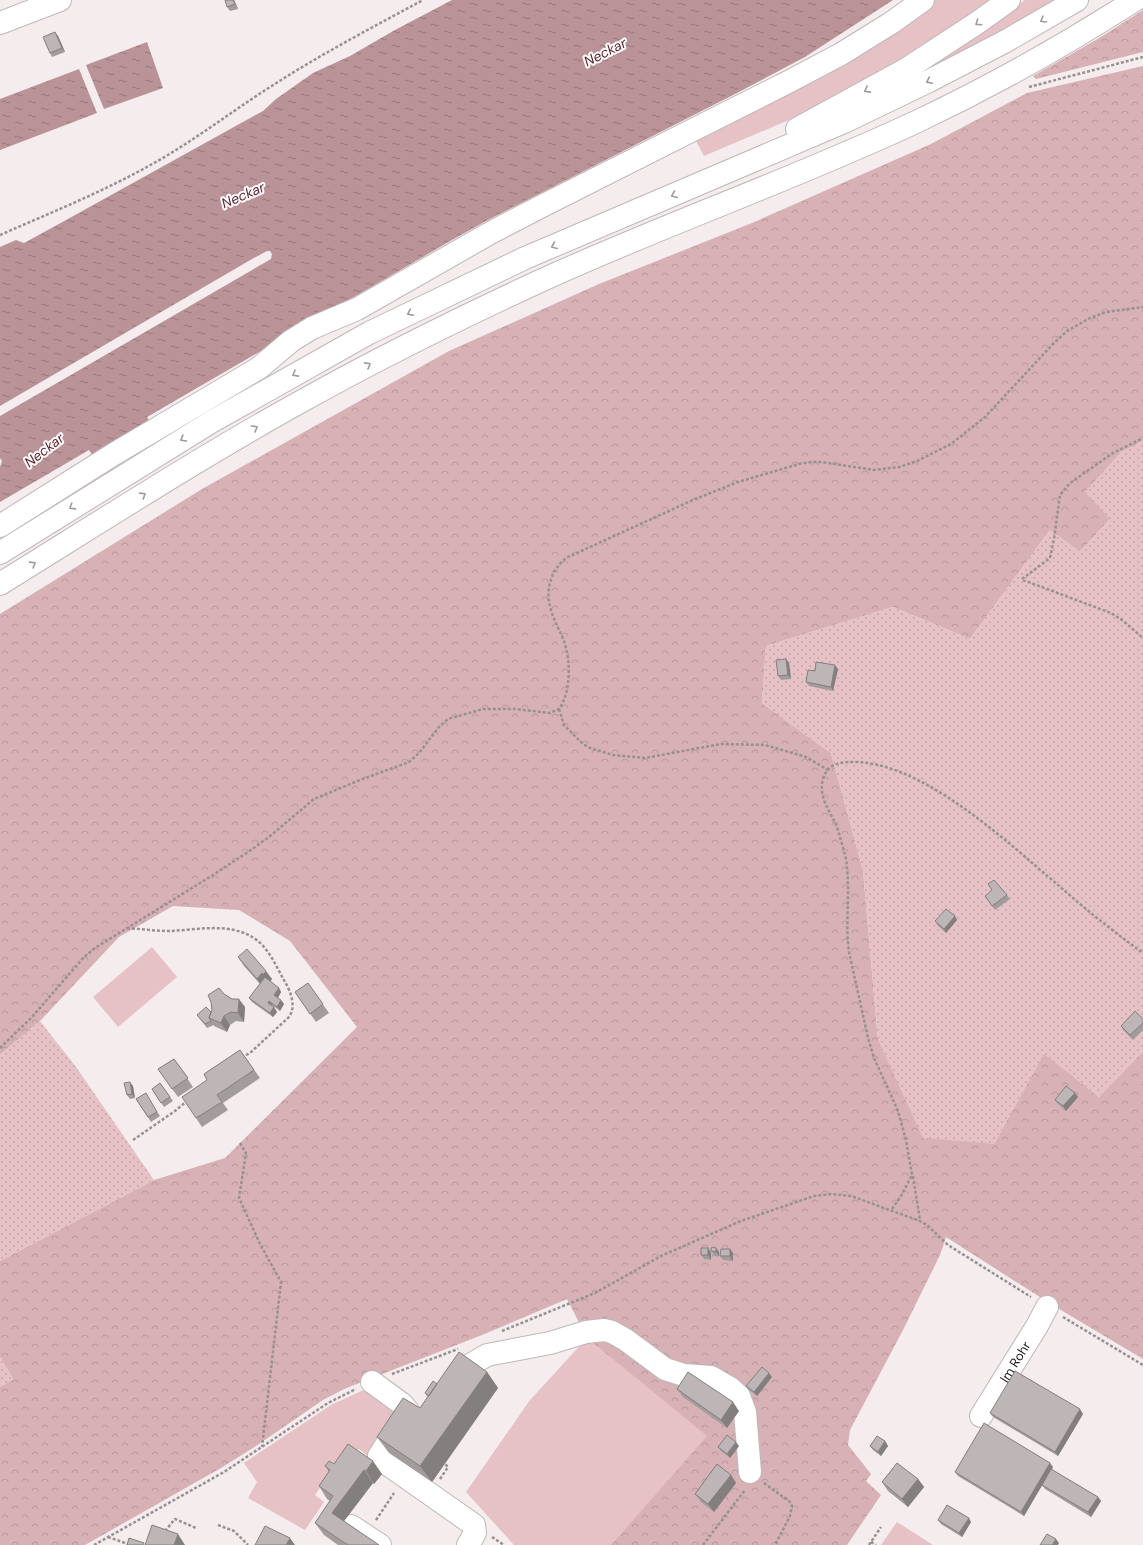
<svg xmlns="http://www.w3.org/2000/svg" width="1143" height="1545" viewBox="0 0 1143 1545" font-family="'DM Sans',sans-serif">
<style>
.green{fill:#e6c2c7}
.forest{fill:url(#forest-crowns)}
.garden{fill:url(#garden-dots)}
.water{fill:url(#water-ripples)}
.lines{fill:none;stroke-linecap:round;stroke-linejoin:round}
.minor-casing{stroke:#bfb7b8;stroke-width:24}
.highway-casing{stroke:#bfb7b8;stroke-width:24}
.path{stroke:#979191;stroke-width:2.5;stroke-dasharray:3 2;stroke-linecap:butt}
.minor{stroke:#fff;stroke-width:22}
.highway{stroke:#fff;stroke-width:22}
.wall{fill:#a39c9d}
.shaded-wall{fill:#847f7f}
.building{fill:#bdb5b6;stroke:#847f7f}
.oneway{stroke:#9c9b9b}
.labels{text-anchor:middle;stroke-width:4;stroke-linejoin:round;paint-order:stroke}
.street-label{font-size:13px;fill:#232020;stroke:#fffafb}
.water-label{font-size:14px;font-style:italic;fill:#5a2732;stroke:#fffafb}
</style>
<defs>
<pattern id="forest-crowns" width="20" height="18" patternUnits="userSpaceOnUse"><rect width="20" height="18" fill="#d8b1b7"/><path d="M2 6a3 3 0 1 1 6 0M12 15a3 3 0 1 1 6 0" fill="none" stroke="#b9989d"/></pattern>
<pattern id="garden-dots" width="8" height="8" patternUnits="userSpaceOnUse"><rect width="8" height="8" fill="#e6c2c7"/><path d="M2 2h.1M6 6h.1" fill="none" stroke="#c5a6ab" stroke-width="1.8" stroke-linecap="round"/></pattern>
<pattern id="water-ripples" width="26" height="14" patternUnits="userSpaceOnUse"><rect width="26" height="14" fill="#b99398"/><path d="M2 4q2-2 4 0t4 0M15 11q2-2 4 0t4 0" fill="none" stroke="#96787c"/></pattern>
</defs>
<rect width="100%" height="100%" fill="#f4eced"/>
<!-- green -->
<path class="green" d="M934,0h58l-84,57 -112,60 -92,39 -11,-21z
M1025,0h32l-115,63 -1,-4z
M152,947l25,30 -59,50 -25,-30z
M587,1338l121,98 -97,109h-97l-48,-53 64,-92z
M370,1387l27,23 -27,48 -11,-9 -21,12 -23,34 9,7 -19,28 -57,-32 9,-16 -13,-19 87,-58z
M897,1522l36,23h-52z"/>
<!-- forest -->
<path class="forest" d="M1143,10v42l-107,27 -3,-3 68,-39z
M1143,66v375l-23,12 -10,66 -30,33 -30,-22 -80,109 -77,-32 -127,39 -4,57 69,50 32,117 15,170 116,104 50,-91 55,44 44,-46v308l-94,-56 -103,-66 -6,18 -37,75 -53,100 -2,15 23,29 -5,7 15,14 -34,50h-236l96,-109 -120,-98 -20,-39 -85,36 -138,54 -21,11 -64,44 -38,24 -136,77h-85v-158l13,-8 -13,-22v-96l154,-81 71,-22 132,-131 -67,-86 -51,-31 -66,-4 -54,31 -79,84 -40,34v-441l202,-125 247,-138 150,-67 153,-61 179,-79 96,-51z"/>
<!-- garden -->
<path class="garden" d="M1143,441v610l-44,46 -55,-43 -50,90 -71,-6 -45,-98 -15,-170 -32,-117 -69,-50 4,-57 127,-39 77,32 80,-109 30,22 30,-33 -25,-27 35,-39z
M40,1021l36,46 78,113 -154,81v-206z
M0,1357l13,22 -13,8z"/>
<!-- water -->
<path class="water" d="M452,0h441l-88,57 -68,36 -251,128 -34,19 -305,177 3,5 -57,34 -4,-6 -89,52v-35l2,-6 -2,-3v-42l271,-157 1,-5 -2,-3h-3l-15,8 -252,147v-159l16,-7 8,3 33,-18 206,-114 13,-12 37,-26 37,-17 45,-26z
M147,42l16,46 -59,21 -18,-44z
M79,69l18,44 -97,37v-51z"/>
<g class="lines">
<defs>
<g id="minor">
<path d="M0,23l60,-23"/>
<path d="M0,526l114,-72 145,-86 32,-27 21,-13 45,-19 135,-77 54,-28 244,-123 51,-27 50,-31 32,-23"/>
<path d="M372,1382l30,22 6,7 -29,45 1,3 94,66 1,8 -7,12"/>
<path d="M454,1386l16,-21 17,-10 63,-12 36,-11 18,-2 8,2 14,8 39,29 19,6 27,2 19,11 9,8 6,16 5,60"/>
<path id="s1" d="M981,1416l56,-90 10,-19"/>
<path d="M351,1526l29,19"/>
</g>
<path id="highway" d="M797,129l108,-59 72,-47 32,-23
M0,553l211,-131 158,-89 156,-75 319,-136 85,-41 77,-40 71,-41
M0,584c100,-62 199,-126 302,-183 77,-43 156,-82 236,-119 124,-57 254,-102 378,-160 76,-36 149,-77 219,-122"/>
</defs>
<!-- minor casing -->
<use href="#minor" class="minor-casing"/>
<!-- highway casing -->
<use href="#highway" class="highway-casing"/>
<!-- path -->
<path class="path" d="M1029,87l114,-30
M0,235c52,-23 105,-44 154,-72 43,-24 82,-55 124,-81 47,-30 97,-56 145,-82
M1022,579l28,-21 4,-19 6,-44 10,-12 43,-30 30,-15
M1023,580l88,33 11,7 21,18
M559,709l5,16 19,19 7,4 23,7 32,3 76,-14 44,1 41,12 22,13
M127,928c14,1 28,3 42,3 29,-1 64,-10 89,10 12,10 19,27 27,41 6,10 12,26 3,36l-37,34 -9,6
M0,1048l32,-31 52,-60 11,-9 118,-73 35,-23 21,-15 45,-38 46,-19 49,-18 10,-9 20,-26 9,-8 35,-10h32l35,4 9,-4c12,-17 12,-48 5,-68 -4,-10 -10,-20 -13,-31 -6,-19 -1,-39 15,-52l127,-58 45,-18 61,-18 12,-2h11l52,8 25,-3 18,-6 34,-17 34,-27 68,-73 14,-13 23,-13 16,-6 37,-5
M133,1140l42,-29 13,-11
M240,1143l6,10 -7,45 21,46 21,38 -19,165
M913,1176l7,44
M892,1209l9,-13 11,-21 -6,-35 -8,-29 -24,-53 -6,-20 -19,-86c-4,-28 1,-56 -2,-84 0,-8 -3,-16 -5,-24 -2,-6 -3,-11 -5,-17 -7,-16 -19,-30 -14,-48 4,-14 15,-17 28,-17 70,-2 156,80 207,123 27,24 56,47 85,68
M1063,1317l80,48
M502,1331l93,-38 66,-37 80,-35 73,-25 18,-2 19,2 69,25 7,4 21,20 83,52
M392,1374l66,-25
M440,1479l8,-12 -3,-3
M764,1483l26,19 2,4 -2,10 -15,29
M376,1520l18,-27
M218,1525l16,6 14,14
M165,1531l10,-12 21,9
M108,1537l20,7 1,-2
M492,1537l12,8
M871,1542l5,3
M94,1545l130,-73 104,-69 28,-14
M703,1545l42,-55
M869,1545l12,-18"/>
<!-- minor -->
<use href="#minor" class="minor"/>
<!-- highway -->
<use href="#highway" class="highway"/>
</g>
<!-- wall -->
<path class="wall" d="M234,0l4,9 -8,2 -3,-4z
M58,36l7,16 -13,5 -2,-4z
M786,659l3,4 2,16 -10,1 -3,-4z
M838,669l-5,22 -24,-5 -3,-4 9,-11z
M1007,895l3,4 -15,11 -10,-14z
M955,916l2,4 -11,13 -8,-7 -3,-5z
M238,957l34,22 -2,3 9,6 2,4 -3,6 6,6 -4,7 -8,-6v1l2,1 3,5 -4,5 -21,-15 -3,-4 11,-14 -16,-18z
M308,983l21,30 -13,9 -21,-30z
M224,994l21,13 -1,15 -8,-1 -6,4 -3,7 -13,-6v-1l-7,3 -10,-13 14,-2 1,-3z
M1143,1019v11l-10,10 -10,-10 -2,-4z
M240,1050l20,28 -37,25 5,7 -26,17 -6,-9 11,-38z
M174,1059l19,28 -15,10 -20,-28z
M160,1083l13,18 -9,6 -12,-18z
M133,1086l2,12 -5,1 -3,-4z
M1075,1093l3,4 -12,14 -8,-7 -3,-4z
M148,1097l12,19 -9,6 -15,-23z
M708,1248l3,5v7l-7,-1 -3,-4z
M716,1248l3,4v4h-5l-3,-5z
M730,1249l3,4v8l-10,-1 -3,-4z
M487,1372l11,16 -66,94 -43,-29 -12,-16 43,-29 8,-11 -3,-4 12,-9z
M772,1377l-15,19 -8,-6 -3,-4z
M677,1389l62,22 -12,17 -44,-31z
M990,1413l93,1 -25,42 -65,-39z
M885,1441l3,5 -7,10 -8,-6 -3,-4z
M739,1446l-9,12 -9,-7 -3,-4z
M334,1464l48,10 -8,10 -1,-1 -29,38 35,24h-41l-14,-10 -9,-12 15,-22 -3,-2 -8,-13 10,-14 -4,-6z
M1053,1467l-1,3 46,27 3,4 -10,16 -46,-28 -3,-4 -18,31 -66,-40 -3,-4z
M731,1475l5,8 -22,29 -13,-10 -6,-8z
M918,1479l6,8 -16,20 -20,-16 -6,-9z
M938,1520l33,2 -9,15 -21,-13z"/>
<!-- shaded-wall -->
<path class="shaded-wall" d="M233,0h1l4,9 -3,-5z
M55,32l3,4 7,16 -3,-4z
M786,659l3,4 2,16 -3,-4z
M835,665l3,4 -5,22 -2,-4z
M955,916l2,4 -11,13 -2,-4z
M266,971l6,8 -3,4 -6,-8z
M262,973l6,9 -5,6 -6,-9z
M279,988l2,4 -4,7 -3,-4z
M239,999l6,8 -1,15 -6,-9z
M281,1000l3,4 -4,7 -3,-4z
M269,1001l3,4 -1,2 -3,-4z
M274,1007l3,5 -4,5 -3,-4z
M224,1016l6,9 -3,7 -6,-9z
M130,1082l3,4 2,12 -3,-4z
M1075,1093l3,4 -12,14 -3,-5z
M708,1248l3,5v7l-3,-5z
M716,1248l3,4v4l-3,-4z
M730,1249l3,4v8l-3,-5z
M487,1372l11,16 -66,94 -12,-16z
M769,1373l3,4 -15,19 -3,-4z
M733,1402l6,9 -12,17 -6,-8z
M1080,1409l3,5 -25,42 -3,-4z
M885,1441l3,5 -7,10 -3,-4z
M736,1442l3,4 -9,12 -3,-4z
M373,1461l9,13 -8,10 -8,-13z
M1050,1463l3,4 -29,49 -3,-4z
M364,1470l9,13 -32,42 -9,-12z
M731,1475l5,8 -22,29 -6,-8z
M918,1479l6,8 -16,20 -6,-8z
M1098,1497l3,4 -10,16 -3,-5z
M969,1518l2,4 -9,15 -3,-4z
M178,1534l7,11h-11z
M290,1538l5,7h-9z
M1056,1539l3,4 -1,2h-6z"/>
<!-- building -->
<path class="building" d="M225,0h8l2,4 -8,3z
M55,32l7,16 -12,5 -7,-16z
M786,659l2,16 -10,1 -2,-16z
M816,662l19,3 -4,22 -25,-5 2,-12 7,1z
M994,880l13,15 -15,11 -7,-10 7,-6 -4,-6z
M946,909l9,7 -11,13 -9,-8z
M247,949l19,22 -3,4 -1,-2 -5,6 -19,-22z
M265,977l14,11 -5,7 7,5 -4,7 -8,-6 -1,2 6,4 -4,6 -21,-15z
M308,983l15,21 -13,10 -15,-22z
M219,988l5,6 8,5h7l-1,14 -7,-1 -7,4 -3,7 -12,-5 3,-8 -1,-8 -3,-7z
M206,1007l5,5 -2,6 2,3 -6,3 -8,-9z
M1135,1011l8,8v4l-13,12 -9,-9z
M240,1050l14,20 -37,25 5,7 -26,16 -14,-21 25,-17 -3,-6z
M174,1059l14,19 -16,11 -14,-20z
M130,1082l2,12 -5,1 -3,-12z
M160,1083l10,14 -9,6 -9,-14z
M1066,1086l9,7 -12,13 -8,-6z
M146,1093l11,19 -9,5 -12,-18z
M714,1247l2,1v4l-5,-1v-3z
M701,1248h7v7h-7z
M721,1249h9v7h-10z
M459,1352l28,20 -67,94 -43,-29 26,-39 17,10z
M762,1367l7,6 -15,19 -8,-6z
M1015,1371l65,38 -25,43 -65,-39z
M688,1372l45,30 -12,18 -44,-31z
M433,1381l4,3 -8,12 -4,-3z
M984,1423l66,40 -29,49 -66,-40z
M727,1435l9,7 -9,12 -9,-7z
M877,1436l8,5 -7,11 -8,-6z
M348,1444l25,17 -7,10 -2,-1 -32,43 47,32h-31l-33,-22 18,-27 -14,-10 11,-16 -5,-4 4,-5 5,3z
M897,1463l21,16 -16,20 -20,-17z
M717,1464l14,11 -23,29 -13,-10z
M1051,1469l47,28 -10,15 -46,-27z
M947,1505l22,13 -10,15 -21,-13z
M152,1525l26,9 -4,11h-29z
M265,1526l25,12 -4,7h-31z
M1047,1534l9,5 -4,6h-12z
M129,1538l15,5 -1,2h-16z"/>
<!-- one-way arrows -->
<defs><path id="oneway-chevron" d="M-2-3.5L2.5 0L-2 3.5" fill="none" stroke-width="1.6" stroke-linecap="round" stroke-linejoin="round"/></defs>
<g class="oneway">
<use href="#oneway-chevron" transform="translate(1043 20) rotate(150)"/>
<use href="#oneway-chevron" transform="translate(978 23) rotate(146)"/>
<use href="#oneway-chevron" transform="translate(929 81) rotate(154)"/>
<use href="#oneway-chevron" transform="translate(867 90) rotate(151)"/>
<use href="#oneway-chevron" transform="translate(674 195) rotate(157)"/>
<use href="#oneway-chevron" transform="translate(554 246) rotate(157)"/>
<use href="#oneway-chevron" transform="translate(410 313) rotate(154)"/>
<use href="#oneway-chevron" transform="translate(368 365) rotate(-29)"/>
<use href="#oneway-chevron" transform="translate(295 374) rotate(151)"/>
<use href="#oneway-chevron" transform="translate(255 428) rotate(-30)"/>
<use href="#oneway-chevron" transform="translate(183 439) rotate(149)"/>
<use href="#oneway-chevron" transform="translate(143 495) rotate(-32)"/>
<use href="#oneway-chevron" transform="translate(72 507) rotate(148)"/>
<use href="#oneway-chevron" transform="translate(33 564) rotate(-32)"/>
</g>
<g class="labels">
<!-- street labels -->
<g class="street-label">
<text dy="5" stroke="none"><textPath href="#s1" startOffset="64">Im Rohr</textPath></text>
</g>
<!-- water labels -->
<g class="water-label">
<text transform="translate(605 52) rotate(-27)" y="5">Neckar</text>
<text transform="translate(243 195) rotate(-23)" y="5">Neckar</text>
<text transform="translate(44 450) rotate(-38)" y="5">Neckar</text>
</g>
</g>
</svg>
